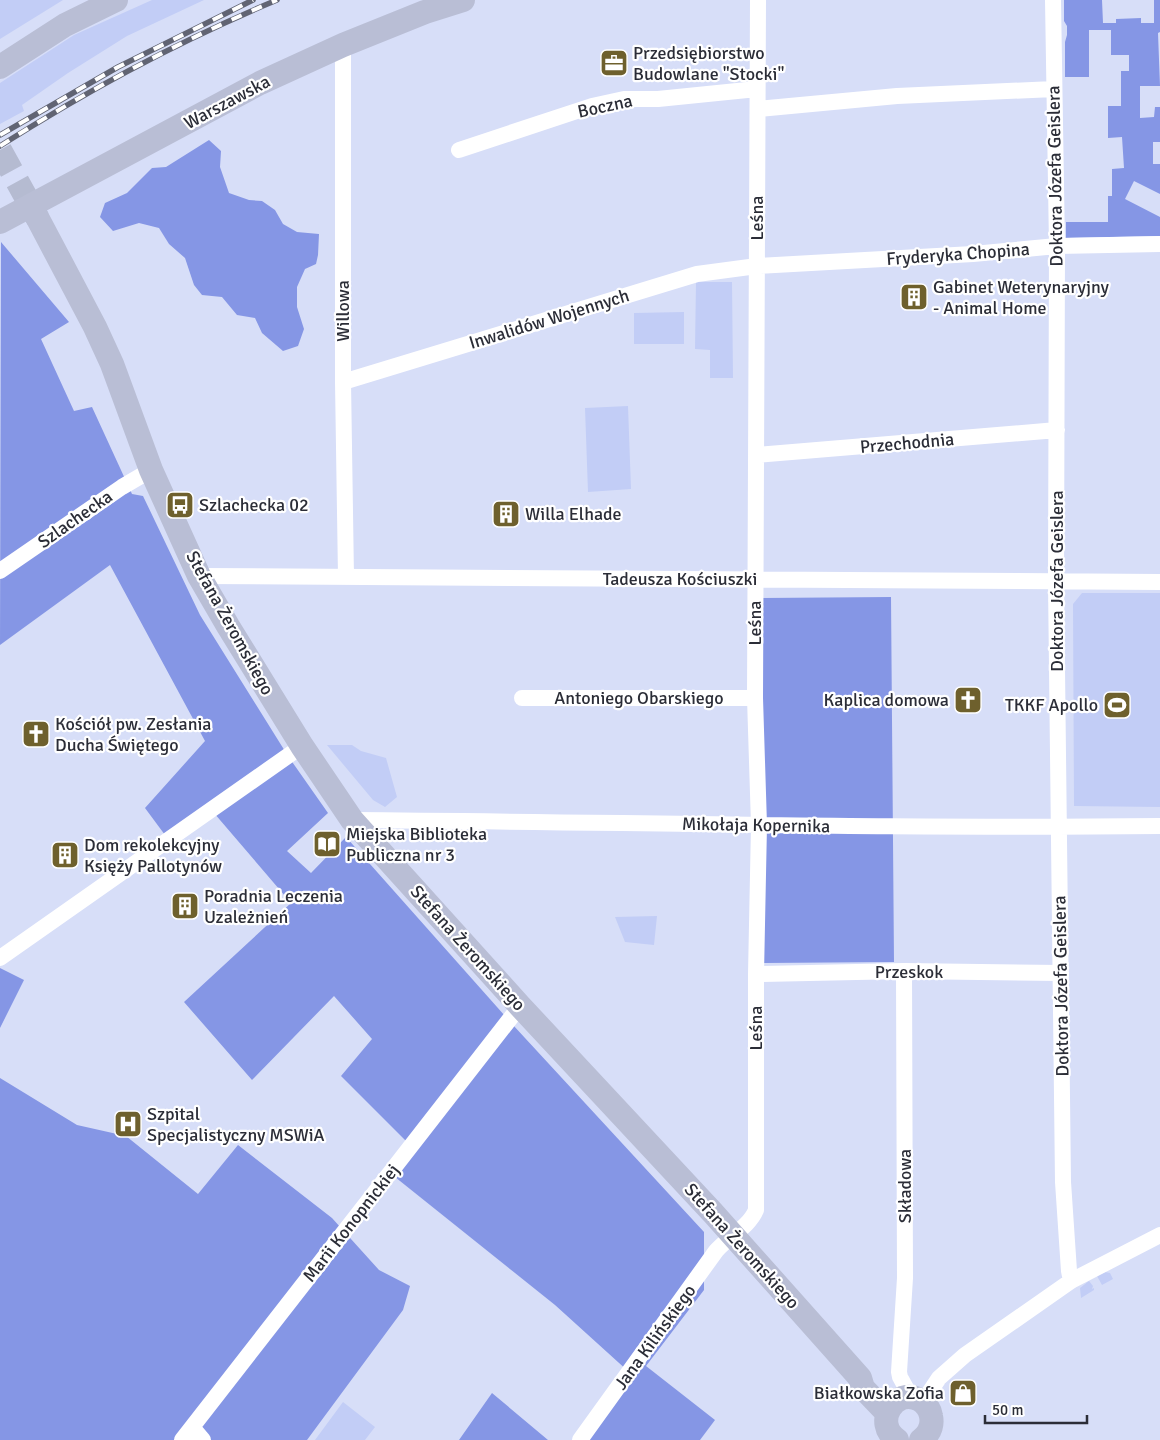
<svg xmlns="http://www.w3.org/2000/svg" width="1160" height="1440" viewBox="0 0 1160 1440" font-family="Signika,sans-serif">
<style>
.green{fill:#c2cdf6}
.forest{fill:#8596e5}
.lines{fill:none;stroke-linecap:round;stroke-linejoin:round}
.secondary-tunnel{stroke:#b5bbd1;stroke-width:24;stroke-dasharray:24 12;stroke-linecap:butt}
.street{stroke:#fff;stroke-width:16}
.secondary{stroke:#b9bed5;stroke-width:24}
.rail-casing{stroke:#616473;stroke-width:5.5}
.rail{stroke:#fff;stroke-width:4;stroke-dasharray:11;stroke-linecap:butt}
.labels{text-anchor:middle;stroke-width:4.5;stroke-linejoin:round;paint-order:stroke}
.poi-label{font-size:18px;fill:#2b2d37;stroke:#fff;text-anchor:start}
.street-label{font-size:18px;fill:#2b2d37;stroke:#fff}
</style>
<rect width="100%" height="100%" fill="#d7def8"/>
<!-- green -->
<path class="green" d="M0,0h63l-63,39z
M152,0h52l-77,36 -59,37 -46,32 2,6 -24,13v-41l74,-48z
M696,282h36l1,96h-23v-28l-15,-1z
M684,312v32h-50v-31z
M628,406l3,83 -43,3 -3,-84z
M1082,593h78v214l-86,-1 -1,-202z
M327,745h25l9,6 25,7 11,39 -12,10 -12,-7z
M657,916l-3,29 -29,-3 -10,-25z
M1105,1272l5,1 3,6 -11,6 -5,-9z
M1089,1281l4,5 -1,3 2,-1v2l-13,8 -1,-10z
M343,1402l32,25 -10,13h-50z"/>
<!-- forest -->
<path class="forest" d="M1064,0h38l1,23h13v-4l25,-1v5h13v-23h6v32l-2,1 2,53h-20v32l14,-1 1,-10h5v35h-7v22h7v30l-26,-13 -9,18 35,18v19l-94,2v-16h42v-26h4v-27l12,-1 -2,-31 -14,1v-32h13v-35h8v-16h-18v-25h-22v47h-24v-35l2,-7v-9l-3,-5z
M209,140l12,11 -1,16 9,26 20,7 13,1 13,9 8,14 14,8 22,2 -1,21 -2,9 -11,5 -8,18v20l7,22 -6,17 -15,5 -21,-18 -7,-15 -18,-3 -15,-18 -20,-2 -8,-10 -9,-27 -16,-14 -10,-16 -20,-5 -26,8 -13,-14 5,-14 22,-10 25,-25 14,-1z
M1,242l68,80 -28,17 33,72 18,-4 40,87 11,2 57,119 88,141 40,57 -41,38 24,22 35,-36 167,188 191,207v58l-58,76 69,54 -15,20h-120l49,-68 -74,-67 -165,-132 21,-27 -70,-70 31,-37 -38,-43 -82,84 -68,-78 107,-99 -83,-97 -43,29 -20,-27 60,-67 -95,-176 -110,80z
M891,597l3,365 -130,1 -2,-365z
M0,968l24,12 -24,48z
M0,1078l77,47 49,11 72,58 40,-49 94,73 47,52 31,16 -7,24 -96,130h-307z
M492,1393l56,47h-89z"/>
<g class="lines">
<!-- secondary-tunnel -->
<path class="secondary-tunnel" d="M0,150l38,69"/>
<!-- street -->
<path class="street" d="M1053,0l4,246 -1,337 7,599 6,89 2,10
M343,45v337l3,195
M758,109l139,-13 157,-7
M459,150l133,-44 32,-7h34l99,-10
M343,382l354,-108 60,-8 216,-12 84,-8 103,-2
M756,455l301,-25
M0,571l122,-84 29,-17
M199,576l961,6
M522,698h233
M352,820c270,2 539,9 808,6
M0,958l302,-212
M904,971l1,307 -6,94 1,5 11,20
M756,974l148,-3 157,2
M923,1402l16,-24 26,-23 106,-74 89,-46
M192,1427l11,13
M182,1440l338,-434
M580,1440l136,-189c12,-14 33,-24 40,-41v-236l3,-149 -4,-127 3,-698"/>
<!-- secondary -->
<path class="secondary" d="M0,67l65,-42 51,-25
M38,219l57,108 17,37 39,106 48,106 29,50 74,120 50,74 168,186 193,207 147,165 3,10 24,25
M0,222l260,-139 83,-38 82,-33 38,-12
M897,1440c-25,-17 -2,-54 23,-40 6,4 10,9 11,16 2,10 -2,18 -10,24"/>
<defs>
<path id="rail" d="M0,135l118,-68 135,-67
M0,146c88,-56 181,-106 277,-146"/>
</defs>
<!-- rail casing -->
<use href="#rail" class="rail-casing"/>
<!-- rail -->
<use href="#rail" class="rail"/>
</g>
<!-- icons -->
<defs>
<symbol id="office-square" viewBox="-11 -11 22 22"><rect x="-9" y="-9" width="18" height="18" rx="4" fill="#6e602d" stroke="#fff"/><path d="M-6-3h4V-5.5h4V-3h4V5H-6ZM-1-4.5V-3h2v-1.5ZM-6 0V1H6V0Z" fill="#fff"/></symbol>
<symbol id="building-square" viewBox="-11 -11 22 22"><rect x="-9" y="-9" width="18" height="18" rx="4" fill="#6e602d" stroke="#fff"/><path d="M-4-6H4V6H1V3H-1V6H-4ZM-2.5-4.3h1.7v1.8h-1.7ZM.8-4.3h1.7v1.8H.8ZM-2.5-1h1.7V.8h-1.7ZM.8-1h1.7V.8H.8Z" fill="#fff"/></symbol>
<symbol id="bus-square" viewBox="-11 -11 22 22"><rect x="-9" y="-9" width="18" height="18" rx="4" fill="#6e602d" stroke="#fff"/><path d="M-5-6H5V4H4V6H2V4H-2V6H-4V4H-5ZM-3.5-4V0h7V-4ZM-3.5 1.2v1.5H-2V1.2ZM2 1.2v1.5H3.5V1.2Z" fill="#fff"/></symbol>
<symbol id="church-square" viewBox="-11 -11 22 22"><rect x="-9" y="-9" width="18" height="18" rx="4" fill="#6e602d" stroke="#fff"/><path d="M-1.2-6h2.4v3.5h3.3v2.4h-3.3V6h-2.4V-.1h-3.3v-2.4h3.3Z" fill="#fff"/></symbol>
<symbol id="stadium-square" viewBox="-11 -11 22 22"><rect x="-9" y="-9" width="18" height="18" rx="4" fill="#6e602d" stroke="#fff"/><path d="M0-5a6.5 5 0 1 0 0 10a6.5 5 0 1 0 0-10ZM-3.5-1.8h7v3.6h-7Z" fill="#fff"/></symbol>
<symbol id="library-square" viewBox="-11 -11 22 22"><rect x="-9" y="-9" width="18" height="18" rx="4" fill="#6e602d" stroke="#fff"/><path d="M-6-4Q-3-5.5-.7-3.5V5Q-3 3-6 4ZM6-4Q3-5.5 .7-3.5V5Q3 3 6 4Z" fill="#fff"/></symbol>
<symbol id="hospital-square" viewBox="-11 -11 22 22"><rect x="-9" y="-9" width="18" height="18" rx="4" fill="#6e602d" stroke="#fff"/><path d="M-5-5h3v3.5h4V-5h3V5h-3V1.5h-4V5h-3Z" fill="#fff"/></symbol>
<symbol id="shop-square" viewBox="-11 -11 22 22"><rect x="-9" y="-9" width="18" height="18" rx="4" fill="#6e602d" stroke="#fff"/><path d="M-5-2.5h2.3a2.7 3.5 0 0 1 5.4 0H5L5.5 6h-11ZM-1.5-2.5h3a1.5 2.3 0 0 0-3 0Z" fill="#fff"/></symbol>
</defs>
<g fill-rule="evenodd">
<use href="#office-square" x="598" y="47" width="32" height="32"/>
<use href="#building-square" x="898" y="281" width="32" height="32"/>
<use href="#bus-square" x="164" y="489" width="32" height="32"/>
<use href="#building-square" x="490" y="498" width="32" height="32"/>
<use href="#church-square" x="952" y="684" width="32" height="32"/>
<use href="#stadium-square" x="1101" y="689" width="32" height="32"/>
<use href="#church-square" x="20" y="718" width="32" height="32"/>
<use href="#library-square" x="311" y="828" width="32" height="32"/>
<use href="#building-square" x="49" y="839" width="32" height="32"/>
<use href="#building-square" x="169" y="890" width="32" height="32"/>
<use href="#hospital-square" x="112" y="1108" width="32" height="32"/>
<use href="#shop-square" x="947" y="1377" width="32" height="32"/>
</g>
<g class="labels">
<!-- poi labels -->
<g class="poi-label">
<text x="633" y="59">Przedsiębiorstwo<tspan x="633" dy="21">Budowlane "Stocki"</tspan></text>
<text x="933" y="293">Gabinet Weterynaryjny<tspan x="933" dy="21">- Animal Home</tspan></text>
<text x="199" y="511">Szlachecka 02</text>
<text x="525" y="520">Willa Elhade</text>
<text x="949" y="706" text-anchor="end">Kaplica domowa</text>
<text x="1098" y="711" text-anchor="end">TKKF Apollo</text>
<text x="55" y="730">Kościół pw. Zesłania<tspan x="55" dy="21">Ducha Świętego</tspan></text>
<text x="346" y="840">Miejska Biblioteka<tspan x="346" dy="21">Publiczna nr 3</tspan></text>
<text x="84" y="851">Dom rekolekcyjny<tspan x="84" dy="21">Księży Pallotynów</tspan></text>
<text x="204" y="902">Poradnia Leczenia<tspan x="204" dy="21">Uzależnień</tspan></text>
<text x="147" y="1120">Szpital<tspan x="147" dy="21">Specjalistyczny MSWiA</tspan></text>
<text x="944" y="1399" text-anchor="end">Białkowska Zofia</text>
</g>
<!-- street labels -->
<g class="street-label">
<text transform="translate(227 102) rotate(-28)" y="6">Warszawska</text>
<text transform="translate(605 106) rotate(-12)" y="6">Boczna</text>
<text transform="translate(1055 176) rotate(-91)" y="6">Doktora Józefa Geislera</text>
<text transform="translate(757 218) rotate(-90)" y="6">Leśna</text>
<text transform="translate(958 254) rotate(-4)" y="6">Fryderyka Chopina</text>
<text transform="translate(343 311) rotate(-90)" y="6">Willowa</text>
<text transform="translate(549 319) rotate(-17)" y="6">Inwalidów Wojennych</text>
<text transform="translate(907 443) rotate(-5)" y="6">Przechodnia</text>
<text transform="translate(75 519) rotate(-35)" y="6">Szlachecka</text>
<text x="680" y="585">Tadeusza Kościuszki</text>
<text transform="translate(1057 581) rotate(-90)" y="6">Doktora Józefa Geislera</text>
<text transform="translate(230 623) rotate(61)" y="6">Stefana Żeromskiego</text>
<text transform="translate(755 623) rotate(-90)" y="6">Leśna</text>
<text x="639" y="704">Antoniego Obarskiego</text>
<text transform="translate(756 825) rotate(1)" y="6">Mikołaja Kopernika</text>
<text transform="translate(468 948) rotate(48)" y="6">Stefana Żeromskiego</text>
<text x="909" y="978">Przeskok</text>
<text transform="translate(1061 986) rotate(-91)" y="6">Doktora Józefa Geislera</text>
<text transform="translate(756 1028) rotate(-90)" y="6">Leśna</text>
<text transform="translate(905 1186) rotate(-90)" y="6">Składowa</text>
<text transform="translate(351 1223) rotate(-52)" y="6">Marii Konopnickiej</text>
<text transform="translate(742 1246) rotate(48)" y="6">Stefana Żeromskiego</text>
<text transform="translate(655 1337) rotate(-54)" y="6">Jana Kilińskiego</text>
</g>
</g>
<!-- scale -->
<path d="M985 1415v8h102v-8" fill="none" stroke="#2b2d37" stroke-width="2.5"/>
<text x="992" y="1415" font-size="15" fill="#2b2d37" stroke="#ffffff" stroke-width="4" paint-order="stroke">50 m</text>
</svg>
